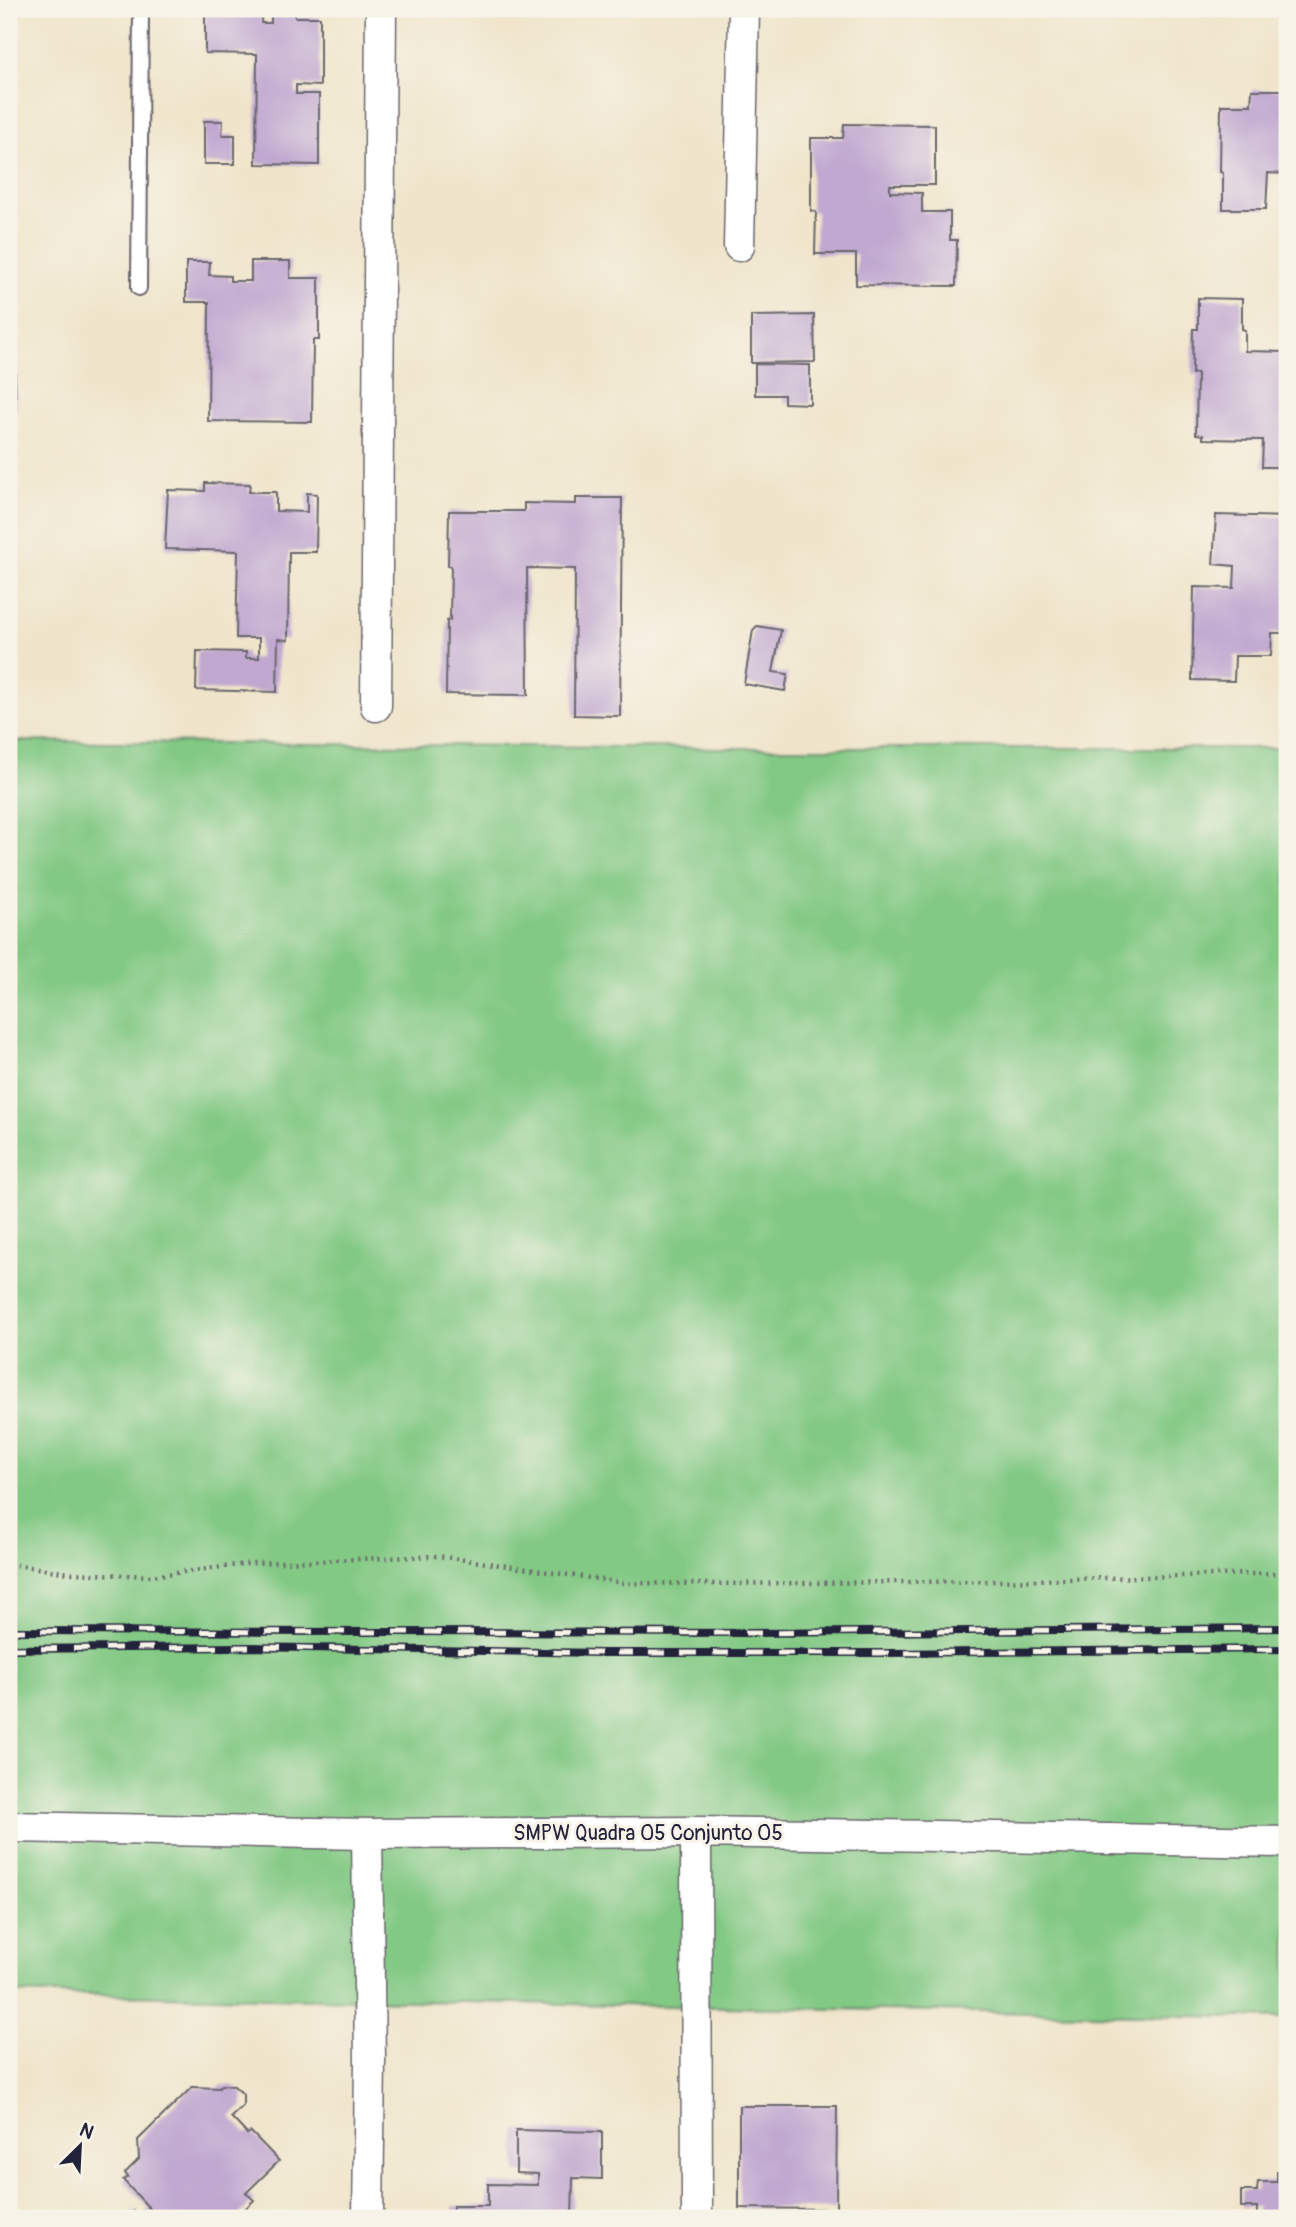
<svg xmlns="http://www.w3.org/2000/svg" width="1296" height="2227" viewBox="0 0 1296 2227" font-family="Pangolin,sans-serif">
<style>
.green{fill:#82c984;stroke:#527660;stroke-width:2}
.building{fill:#c0a8d0}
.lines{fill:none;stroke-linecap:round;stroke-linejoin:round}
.service-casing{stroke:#6a666d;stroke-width:18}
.minor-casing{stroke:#6a666d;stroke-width:33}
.path{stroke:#6a666d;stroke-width:4.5;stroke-dasharray:2 5;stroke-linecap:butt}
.service{stroke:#fff;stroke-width:14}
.minor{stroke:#fff;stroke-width:30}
.rail-casing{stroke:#22223b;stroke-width:8}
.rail{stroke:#f7f3e8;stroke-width:5;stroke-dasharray:16;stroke-linecap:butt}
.labels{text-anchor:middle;stroke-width:6;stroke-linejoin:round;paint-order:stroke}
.street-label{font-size:21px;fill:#22223b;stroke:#f7f3e8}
</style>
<rect width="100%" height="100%" fill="#f7f3e8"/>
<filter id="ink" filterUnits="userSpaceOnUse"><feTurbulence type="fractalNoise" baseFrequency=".0143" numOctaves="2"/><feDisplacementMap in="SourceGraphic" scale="14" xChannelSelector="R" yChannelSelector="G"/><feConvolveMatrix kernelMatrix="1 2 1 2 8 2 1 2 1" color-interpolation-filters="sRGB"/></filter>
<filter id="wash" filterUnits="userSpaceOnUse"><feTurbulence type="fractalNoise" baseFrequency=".00686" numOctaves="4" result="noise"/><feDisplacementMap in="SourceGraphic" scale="28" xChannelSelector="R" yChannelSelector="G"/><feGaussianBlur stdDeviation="1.57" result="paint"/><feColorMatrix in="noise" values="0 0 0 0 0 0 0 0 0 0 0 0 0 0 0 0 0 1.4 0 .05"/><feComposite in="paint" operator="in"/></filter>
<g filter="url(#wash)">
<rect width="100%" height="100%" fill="#f0e5cb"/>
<!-- green -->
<path class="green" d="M9,741l719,7h559v1270l-1278,-25z"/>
<g id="blocks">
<!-- building -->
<path class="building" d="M205,9h57l-1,14h10v-14h24v8h25v69l-24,-1v9h23v71l-63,-1 1,-110 -52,-1z
M1252,90h35v84l-19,-1 -2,36h-43v-36l-3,-1 1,-67h30z
M204,121h19l-1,14h13v29h-31z
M844,124l91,1v60h-45v7l32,1v19h28v28h7l-1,46 -100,-1v-31h-41l1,-42 -5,-1v-73h32z
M251,261h39v17h29v62h-6l-1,82 -104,-1 1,-119h-23v-40h24l-1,13 21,1v5h21z
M1198,298l44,1v30l3,1v21l42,1v115h-25l1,-27 -60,-1v-4l-7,-1 1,-61 -5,1 1,-45h5z
M814,315l1,47 -64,1v-47z
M755,364l55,1v39l-26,-1v-8h-29z
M9,365h6l1,47h-7z
M205,483l45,1 -1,8h27v19l31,1v-19l10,1 -1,58h-27l-1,88 -10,-1 -1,53 -81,-2 1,-39 49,1v6h13v-20h-23l2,-87 -73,-2 3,-59 37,1z
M576,498h46l-2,218 -46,-1 1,-146 -48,-1 1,127 -82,-1 1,-73 3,-1 1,-54h-3l1,-55h75v-8l52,1z
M1216,515l71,2v116h-15l-1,23h-36l-1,25 -42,-1 2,-93 40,1 1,-22 -22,-2z
M757,626l24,4 -8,42 15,2 -3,17 -41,-7 9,-54z
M222,2085l12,1 9,8v12l-12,11 16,17 4,-2 28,29 -33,32 8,7 -18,18h-110l8,-7 6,6 10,-8 -27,-29 5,-3 -3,-4 14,-14 -1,-19 54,-53 27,1z
M739,2106h98l-1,103 -97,-1z
M516,2130l86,2v47l-29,-1 -1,40h-119v-12h35v-22l50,1v-11l-22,-1z
M1277,2172h10v46h-30v-11h-16v-16h16l1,-9h19z"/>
</g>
</g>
<g filter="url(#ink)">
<use href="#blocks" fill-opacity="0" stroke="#6a666d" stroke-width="2"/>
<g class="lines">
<defs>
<path id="service" d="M139,288l2,-279"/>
<path id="minor" d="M739,246l5,-237
M376,706l5,-697
M9,1827l358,7 329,-2 591,10
M696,1832l1,386
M367,1834l3,226 -2,158"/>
</defs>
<!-- service casing -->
<use href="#service" class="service-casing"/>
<!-- minor casing -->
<use href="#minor" class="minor-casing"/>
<!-- path -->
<path class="path" d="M9,1564l61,9 82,3 102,-13 184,-7 186,27 87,1 288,-3 288,-8"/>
<!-- service -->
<use href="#service" class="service"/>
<!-- minor -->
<use href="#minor" class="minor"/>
<defs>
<path id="rail" d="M9,1631l743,2 535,-5
M9,1649l237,-2 356,6h286l399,-4"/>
</defs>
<!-- rail casing -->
<use href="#rail" class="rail-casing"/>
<!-- rail -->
<use href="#rail" class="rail"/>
</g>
</g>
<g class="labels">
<!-- street labels -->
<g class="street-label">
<text x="648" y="1840">SMPW Quadra 05 Conjunto 05</text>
</g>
</g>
<!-- margin -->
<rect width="1296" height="2227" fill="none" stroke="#f7f3e8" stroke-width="35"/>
<!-- north arrow -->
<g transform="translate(80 2146) rotate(24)" stroke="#f7f3e8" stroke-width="5" paint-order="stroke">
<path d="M0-5L12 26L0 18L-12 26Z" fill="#22223b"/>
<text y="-10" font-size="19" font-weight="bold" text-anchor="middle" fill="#22223b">N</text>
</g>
</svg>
